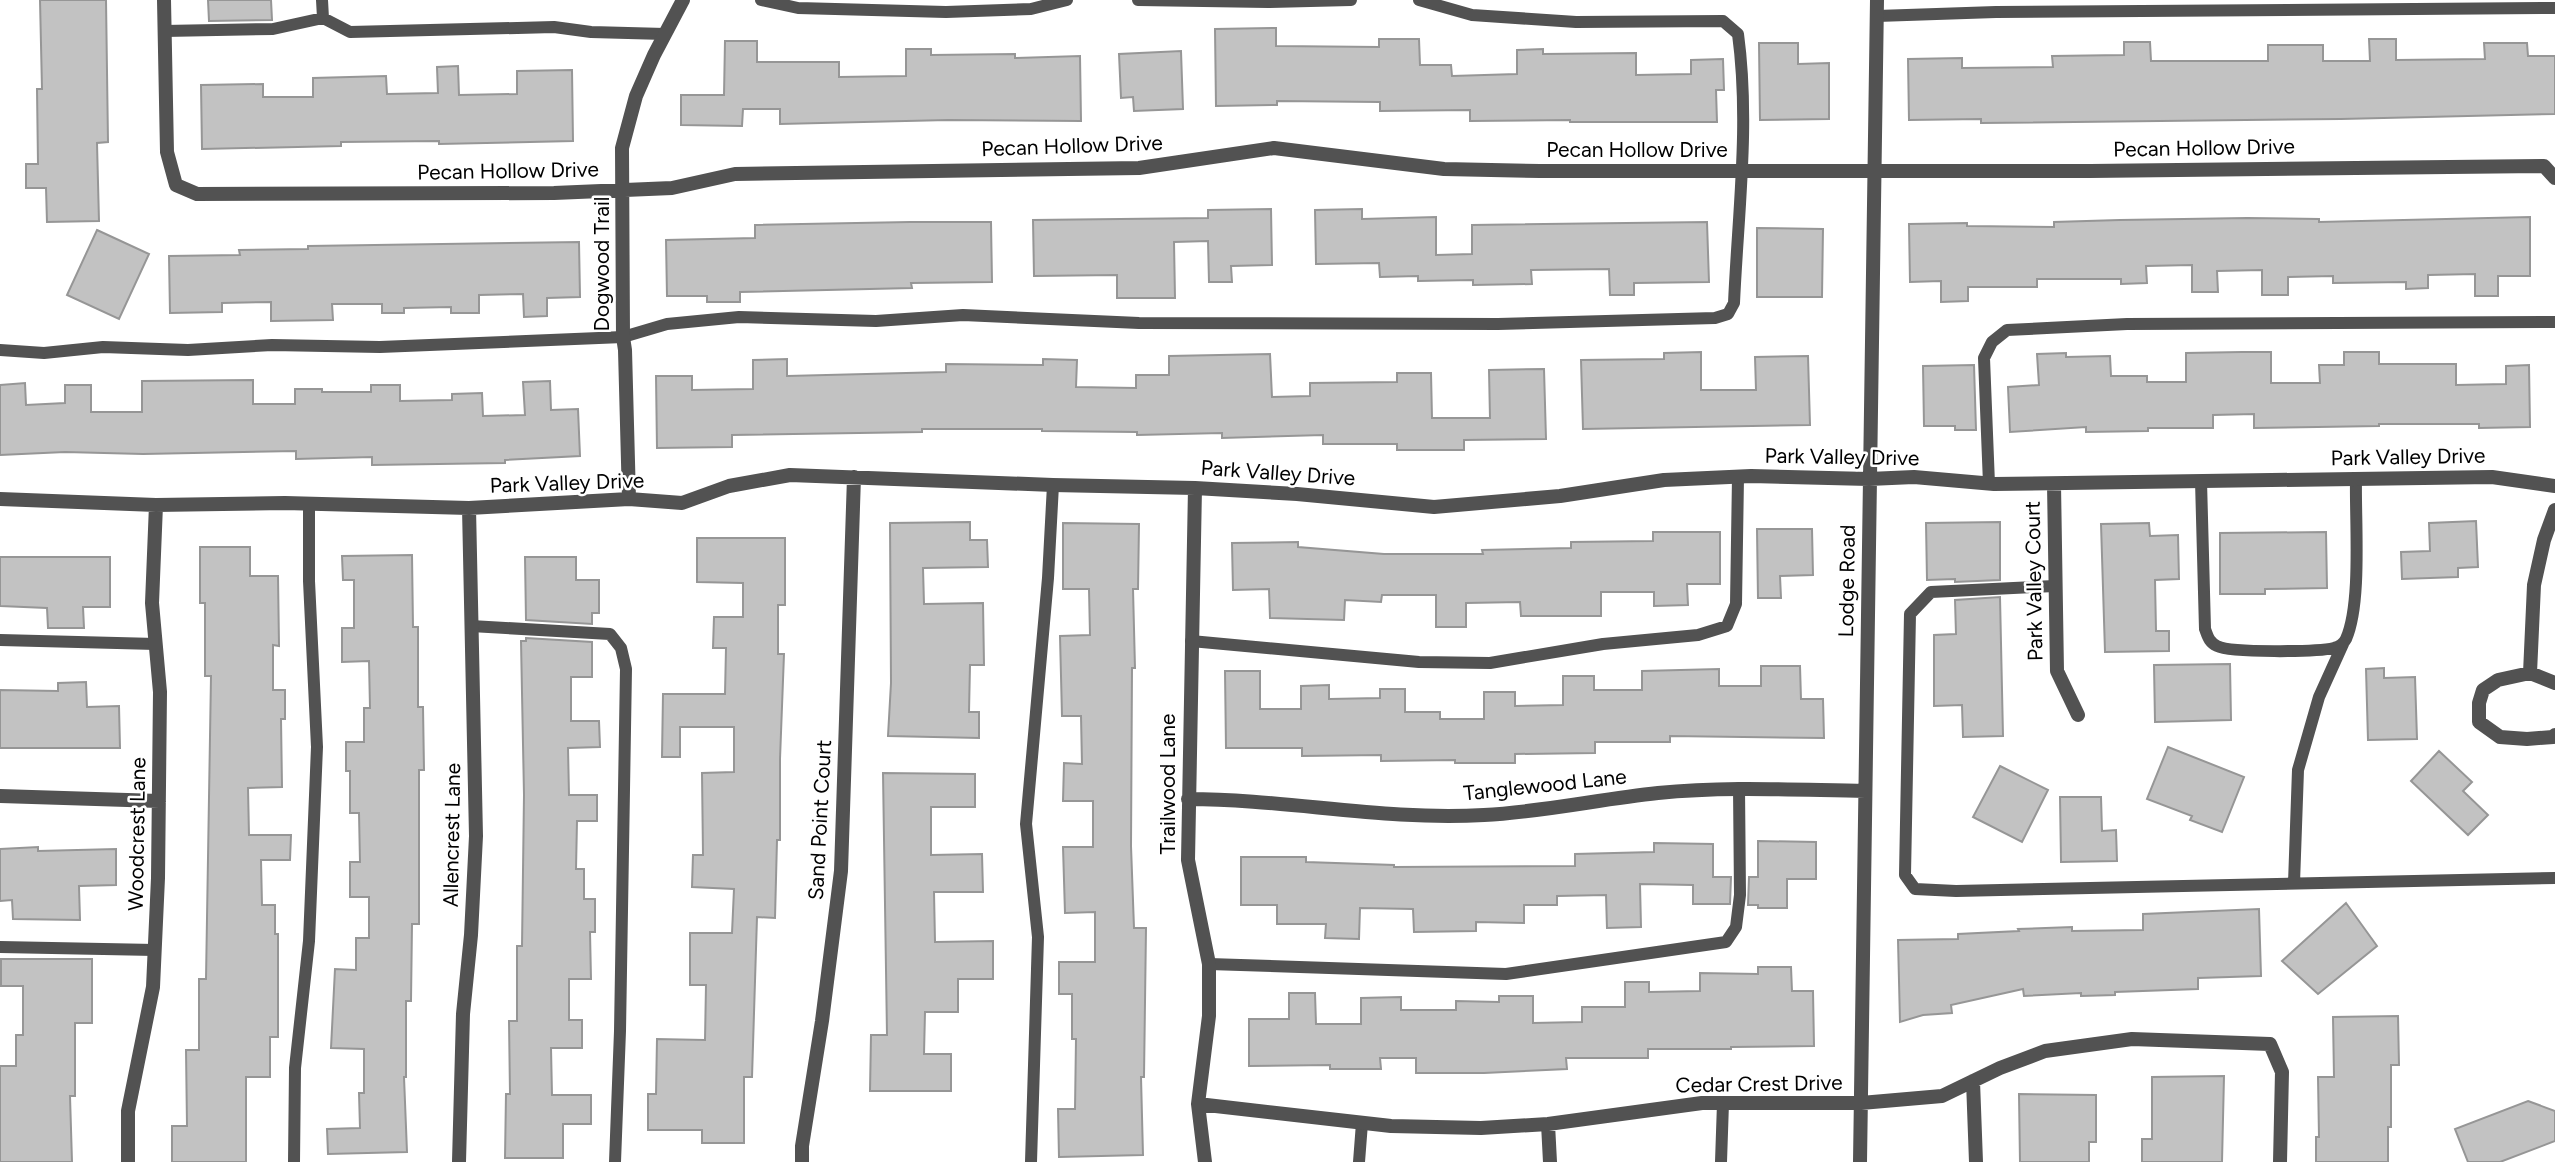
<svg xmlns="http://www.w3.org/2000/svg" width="2555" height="1162" viewBox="0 0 2555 1162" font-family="Figtree,sans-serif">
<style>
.building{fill:#c2c2c2;stroke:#969696;stroke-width:2}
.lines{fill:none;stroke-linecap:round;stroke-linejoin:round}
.service{stroke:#525252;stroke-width:12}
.minor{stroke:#525252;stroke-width:14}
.labels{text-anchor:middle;stroke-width:5;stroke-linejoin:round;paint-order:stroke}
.street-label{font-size:21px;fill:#000;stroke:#fff}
</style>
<rect width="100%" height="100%" fill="#fff"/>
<!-- building -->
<path class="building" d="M40,0h66l2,142 -11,1 2,78 -52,1 -1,-34h-20v-24h12l-1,-75h5z
M208,0h63l1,20 -63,1z
M1276,28v18l103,1v-8h40l1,26h31l1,11 65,-2v-24l26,-1v5l93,-1v22l55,-1v-14l32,-1 1,31h-8l1,32h-147v-2l-100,1v-11l-90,1v-9l-103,-1v4l-61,1 -1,-77z
M2369,39h27v21l89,-1 -1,-16h43l1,13h27v58l-214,5 -360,4v-4l-72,1 -1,-61 54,-1v10l91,-1 -1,-11 72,-1v-13h26l1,19h117v-16h55v16h47z
M725,41h32v21h82v15l67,-1v-27h25v6l84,-1v4l65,-2 1,65 -133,-1 -168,4v-15h-37l-1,17 -61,-1v-30h43z
M1759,43h39v21l31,-1v56l-69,1z
M1181,51l2,58 -49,2 -1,-14 -12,1 -2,-44z
M458,66l1,29 58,-1v-23l55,-1 1,71 -134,3v-3l-98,1v4l-139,3 -1,-64 62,-1v13h50v-19l73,-2 1,18 51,-1 -1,-26z
M1271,209l1,56 -41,1 1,16h-23l-1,-41 -34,1 1,56h-58v-23l-83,1 -1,-56 175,-2v-8z
M1362,209v10l74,-2v38l36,-1v-29l235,-3 2,60 -75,1v12h-24l-1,-26 -78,1 1,14 -59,1v-5l-55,1v-5l-38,1 -1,-14 -63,1 -1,-54z
M2530,217v59h-32v20h-23v-22l-47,1v13l-22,1v-7l-73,1v-7l-45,1v18h-26v-25l-45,1 1,21h-26v-27l-46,1 1,17 -26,1v-5h-84v8h-69v14l-27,1v-21l-31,1 -1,-58 58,-1v3l87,1v-5l66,-2 127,-2 72,1v3z
M910,222h81l1,60 -81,1 1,5 -172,4v10h-33v-6h-40l-1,-56 89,-2v-13z
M1757,228l66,1 -1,68h-65z
M97,230l52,24 -30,65 -52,-24z
M579,242l1,55 -33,1v18l-23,1 -1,-23 -44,1v18h-28v-6l-47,1v5h-22v-9h-50l1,16 -62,1v-19l-49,1v9l-52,1 -1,-57 71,-1 -1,-5 69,-1v-3z
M1701,352v38h55l-1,-33 53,-1 2,69 -227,4 -2,-69 83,-1v-6z
M2242,352h29v31h49l-1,-18h25v-13h35v12h77v21l50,-1v-18l23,-1 1,62 -51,1v-4h-100v2l-125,2v-14l-41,1v13h-65v3l-62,1v-5l-76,5 -2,-45 31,-2 -2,-31 29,-1v4l44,-1 1,20h36v6h39v-29z
M1270,354l2,43 38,-1v-13l87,-1v-9h34l1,45h58l-1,-48 55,-1 2,70 -82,1v10h-67v-6h-74v-9l-101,3v-5l-85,2v-3l-95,-1v-2h-120v3l-190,3v12l-75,1 -1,-72h36v14l61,-1v-29l34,-1v17l159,-4v-8l97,1v-6l34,1 -1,27 60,1v-13h33v-19z
M1974,365l2,65h-21v-4h-31l-1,-60z
M253,380v24h42v-15h27v3h49v-7h29v16l52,-1v-6l30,-1 1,23 42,-1 -2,-33 27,-1 1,29 27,-1 2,47 -75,4v3l-133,2v-8l-76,2v-8l-153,3 -78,-2 -65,3v-70l25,-2 1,22 39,-2v-18h26v27h51v-31z
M2476,521l2,46 -20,1v9l-56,2 -1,-27 29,-1 -1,-28z
M970,522v18h17l1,27 -65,1 1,36 59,-1 1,62h-14l-1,47h10v26l-91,-2 3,-53 -1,-160z
M2000,522v58l-45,2v-3l-28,1 -1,-57z
M1063,523l76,1 -1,65h-5l2,79h-3l-1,178 3,82h12l-2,149h-3l2,78 -84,2 -1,-48h17l1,-70h-4v-45h-13v-32h36v-50l-30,1 -2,-66h30v-46h-30l1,-38 18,1 -1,-48h-19l-2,-80 30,-1 -1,-46h-26z
M2149,523l1,13 28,-1 1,44 -24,1 1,51h13v20l-64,1 -4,-128z
M1757,529h55l1,46 -33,1 1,22h-23z
M1653,532h67v52h-33l1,21 -34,1v-14h-53v24h-80l-1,-14 -54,1v24h-30v-32h-54l-1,7 -36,-2 -1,20 -74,-2 -1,-29 -36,1 -1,-47 66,-1v5l86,7h99l-1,-4 89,-2v-6l82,-1z
M2326,532l1,56 -62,1v5h-45v-61z
M697,538h88v67h-7v49h6l-4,105v81h-3l-2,78 -18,-1 -5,160h-8v66h-42v-13h-54v-36h8l1,-55 48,1 1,-55h-16v-52h42l2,-44 -42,-2 1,-32h10l-1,-82 32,-1v-45h-54v30h-18l1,-63h62l1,-46h-13l1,-31h29v-34l-46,-1z
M200,547h50v29h28l1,70 -6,-1v45h12v29h-4l1,68 -34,1 1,47h42l-1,25h-29l1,45h13v29h3v103h-8v40h-24v85h-74v-36h15l-1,-76h13v-71h7l5,-303h-6v-73h-5z
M412,555l1,72h5v80h5l1,63h-5v154h-7l-1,77h-5v76h-2l3,75 -79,2 -1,-25 33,-1 -1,-35h5v-44l-33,-1 4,-79 21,1v-32h13v-41h-19v-35h10l-1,-49h-9v-42h-4v-29h18v-34h6l-1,-47 -27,1v-34h12v-48h-11l-1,-24z
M0,557h110v50h-27l1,21h-36l-1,-20 -47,-2z
M525,557h51v23h23v33h-7v11l-66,-4z
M2000,597l3,139 -40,1 -1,-32 -28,1v-71l22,-1 -1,-34z
M526,638l66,4v35h-21v44h28l1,26 -32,1 1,47h28v26h-20l-1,48h8v30h11v33h-5l1,47h-22v41h13v28h-31l1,47h39v29h-28v34h-58l1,-64h4l-1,-73h8v-75h5l2,-151 -3,-154h5z
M2230,664l1,56 -76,2 -1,-57z
M1761,666h39l1,33h22l1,39 -154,-2v6h-75v11l-80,1v9h-60v-3l-74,1v-6l-79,1v-8h-76l-1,-77h35v38h41v-23l28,-1v14l51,-1v-9h25v23h35v7h44v-27h31v14l48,-1v-29h31v14h48v-19l77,-2v17h42z
M2384,668v10l31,-1 2,62 -49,1 -2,-71z
M86,682l1,25 32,-1 1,42h-120v-58l58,1v-8z
M2168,747l76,30 -22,55 -32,-12 2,-4 -45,-17z
M2439,751l33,31 -9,9 25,24 -20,20 -57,-54z
M2000,766l48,24 -26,52 -49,-25z
M883,773l92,1v33h-44v48l51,-1 1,38h-49l1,50 58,-1v38h-35v33h-33l-1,42h27v37h-81l1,-56h16z
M2060,797h41l1,34 14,-1 1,31 -56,1z
M1758,841l58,1v37h-29v29h-29v-3h-10l1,-28h9z
M1654,843l59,1v33h18l-1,27h-37v-19l-53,-1 1,43 -34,1 -1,-33 -49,1v9h-33v18l-48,-1v9l-62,1 -1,-23 -53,-1 -1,31 -34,-1 1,-14h-49v-19h-36v-48h65v5l88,3v2l181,-1v-12l79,-2z
M38,847v4l78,-2v36l-37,1 1,34 -67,-1 -1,-19 -12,1v-52z
M2346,903l31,43 -59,48 -36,-33z
M2259,909l2,67 -63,2v11l-83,3v3l-34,1v-3l-57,3 -1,-7 -72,16 1,8 -29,2 -23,7 -2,-82 60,-1v-5l61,-3 -1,-2 54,-2v4l71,-1v-16z
M1,959h91v64h-17v73h-5l2,66h-72v-96h16v-31h7v-49h-22z
M1758,967h33l1,24h21l1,55 -83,1v2h-83v9h-82l1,11 -83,4h-68v-15h-36l1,11h-51v-4l-81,1v-47h40v-26h26l1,31h45v-26l40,-1v13h55v-9l43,1v-6h34v27l49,-1v-15h43v-25h24v10l51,-1v-18l58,1z
M2398,1016l1,49h-8v62h-3v35h-72v-25h3l-1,-60h16l-1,-60z
M2224,1076l-2,86h-80v-23h10v-62z
M2019,1094l77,1v47h-7v20h-69z
M2528,1101l27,10v30l-55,21h-32l-13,-33z"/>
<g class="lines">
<!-- service -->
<path class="service" d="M322,0l1,18
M761,0l37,8 148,4 85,-3 36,-9
M1138,0l130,2 83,-2
M1877,16l119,-4 559,-4
M164,31l109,-2 50,-11 27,14 204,-5 37,5 74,2
M0,350l44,3 59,-6 85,3 84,-5 108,2 243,-10 44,-13 72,-7 137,4 87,-6 176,8 359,1 217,-6 13,-4 6,-11c4,-90 16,-180 4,-269l-15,-13 -147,1 -104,-7 -53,-15
M2201,481l4,148c3,8 4,13 12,17 14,7 100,6 117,2 5,-1 10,-5 12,-9 16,-36 9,-119 10,-160
M1989,484l-5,-126 8,-16 15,-12 120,-6 428,-2
M2055,586l-124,6 -21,22 -5,261 10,14 41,2 599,-13
M471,626l139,8 11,14 5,21 -6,362 -5,131
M0,640l156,4
M1191,641l228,21 71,1 113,-19 95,-9 29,-9 9,-22 2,-127
M2294,883l4,-113 21,-73 24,-53
M0,947l155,3
M1209,964l297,10 220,-32 10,-15 4,-32 -1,-107
M294,1162l1,-94 14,-127 8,-194 -8,-166v-77
M1031,1162l7,-225 -12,-113 22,-246 5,-93
M1359,1162l3,-39
M1721,1162l2,-59"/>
<!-- minor -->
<path class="minor" d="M164,0l3,152 9,33 21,9 357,-1 118,-5 63,-14 404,-6 135,-20 170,21 96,2h550l454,-5 11,12
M2054,484l3,187 21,44
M1195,488l-7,372 21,104v52l-11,88 7,58
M0,499l156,6 129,-2 184,5 160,-9 53,4 47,-17 61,-11 263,10 142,3 102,6 137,13 126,-11 104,-16 87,-4 118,3 45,-2 80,7 498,-7 63,9
M629,499l-4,-149 -2,-13 -1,-189 14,-52 18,-41 29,-55
M2530,673l4,-88 10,-45 11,-30
M2555,683l-25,-10 -32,7 -15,10 -4,13v19l21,15 27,2 26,-2 2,-2
M0,796l159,5
M1188,799c99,0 196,22 296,16 59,-3 116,-16 174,-22 69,-7 138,-3 207,-2
M1973,1081l3,81
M1198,1104l193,22 90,2 67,-4 154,-21h159l81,-7 58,-28 45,-17 87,-12 138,5 12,28 -2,90
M1548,1124l2,38
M128,1162v-51l25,-124 5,-109 2,-186 -8,-89 4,-98
M459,1162l4,-148 8,-79 5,-99 -7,-328
M802,1162v-16l20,-125 19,-150 13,-394
M1860,1162l17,-1162"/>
</g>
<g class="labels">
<!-- street labels -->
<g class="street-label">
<text transform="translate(1072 146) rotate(-2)" y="7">Pecan Hollow Drive</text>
<text transform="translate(2204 148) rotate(-1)" y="7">Pecan Hollow Drive</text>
<text x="1637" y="157">Pecan Hollow Drive</text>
<text transform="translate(508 171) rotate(-1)" y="7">Pecan Hollow Drive</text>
<text transform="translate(602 264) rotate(-90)" y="7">Dogwood Trail</text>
<text transform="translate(1842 457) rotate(1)" y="7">Park Valley Drive</text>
<text transform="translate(2408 457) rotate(-1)" y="7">Park Valley Drive</text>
<text transform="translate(1278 473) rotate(4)" y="7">Park Valley Drive</text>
<text transform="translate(567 483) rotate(-2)" y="7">Park Valley Drive</text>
<text transform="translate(1847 581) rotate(-89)" y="7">Lodge Road</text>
<text transform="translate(2034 581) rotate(-91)" y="7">Park Valley Court</text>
<text transform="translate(1168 784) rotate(-90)" y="7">Trailwood Lane</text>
<text transform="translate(1545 785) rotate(-6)" y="7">Tanglewood Lane</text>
<text transform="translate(820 820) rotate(-87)" y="7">Sand Point Court</text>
<text transform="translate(137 834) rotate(-89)" y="7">Woodcrest Lane</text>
<text transform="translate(452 835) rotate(-89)" y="7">Allencrest Lane</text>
<text transform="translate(1759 1084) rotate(-1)" y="7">Cedar Crest Drive</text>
</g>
</g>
</svg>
